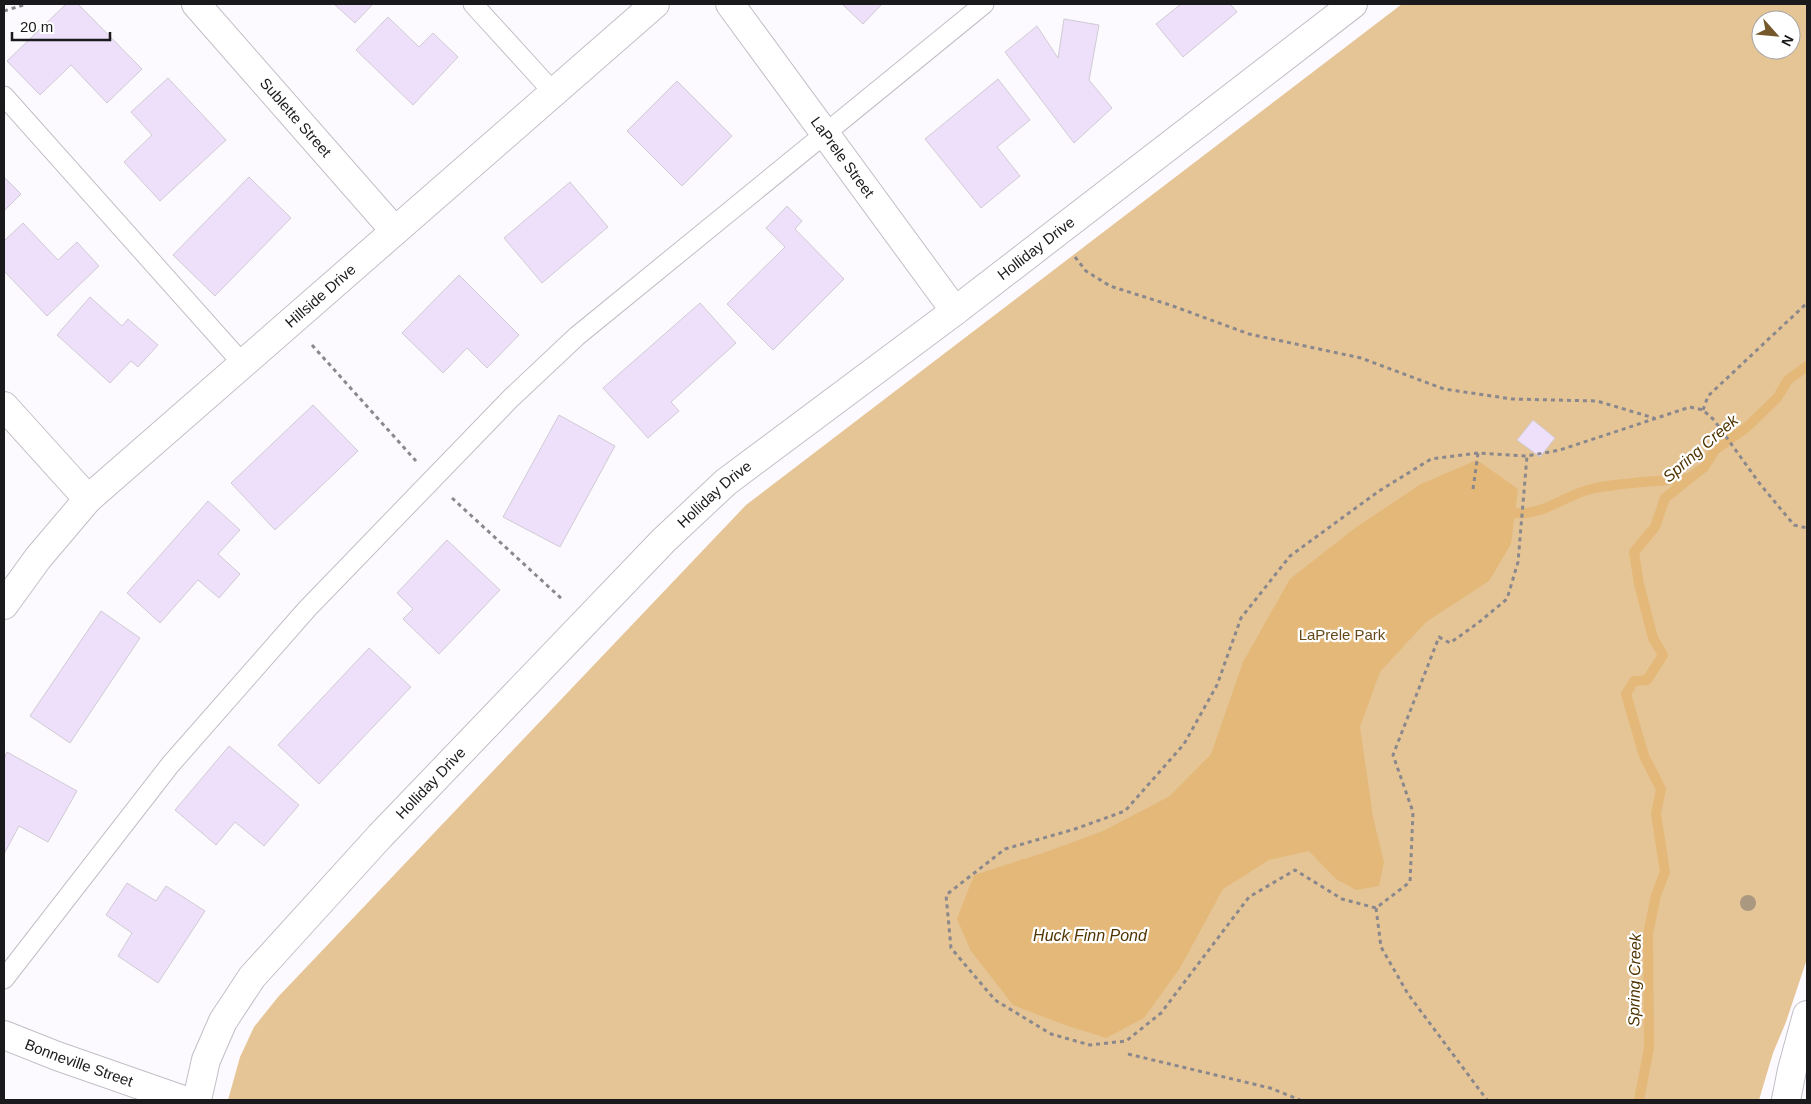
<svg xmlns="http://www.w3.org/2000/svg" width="1811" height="1104" viewBox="0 0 1811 1104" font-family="Helvetica,sans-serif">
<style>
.green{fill:#e5c596;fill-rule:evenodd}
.water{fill:#e3b879}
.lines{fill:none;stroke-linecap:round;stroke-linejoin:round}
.stream{stroke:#e3b879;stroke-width:10}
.building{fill:#eee0fa;stroke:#cfcbd3}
.service-casing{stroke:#c2bec6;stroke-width:21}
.minor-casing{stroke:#c2bec6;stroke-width:30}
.tertiary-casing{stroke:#c2bec6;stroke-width:30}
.path{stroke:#8a888c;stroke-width:3;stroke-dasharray:4 4;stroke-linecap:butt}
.service{stroke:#fff;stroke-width:19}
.minor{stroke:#fff;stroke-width:28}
.tertiary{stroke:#fff;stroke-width:28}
.tree{fill:#aa9980}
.labels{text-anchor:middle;stroke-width:4.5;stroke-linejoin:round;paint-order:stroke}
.street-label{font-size:15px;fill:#1a191c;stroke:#fff}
.park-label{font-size:15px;fill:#664919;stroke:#fff}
.water-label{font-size:16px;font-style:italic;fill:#503400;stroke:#fff}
</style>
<rect width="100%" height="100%" fill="#fdfaff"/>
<!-- green -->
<path class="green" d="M1402,4h405v955l-21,63 -13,31 -14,47h-1531l12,-43 14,-30 24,-30 468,-492zM1761,20h30v30h-30z"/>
<!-- water -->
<path class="water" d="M1477,460l41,29 -7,55 -22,37 -63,41 -46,50 -20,55 13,90 11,45 -5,24 -23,4 -20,-11 -27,-28 -40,9 -46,29 -43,79 -36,50 -38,20 -41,-13 -52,-20 -42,-54 -14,-32 17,-44 69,-22 60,-22 67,-35 41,-42 32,-92 47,-83 65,-51 66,-44z"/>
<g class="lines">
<!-- stream -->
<path class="stream" d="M1515,513c28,3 50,-18 76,-24 32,-7 65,-7 97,-11
M1639,1100l10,-52 -1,-114 8,-39 9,-23 -9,-58 5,-25 -17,-33 -18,-62 8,-13 13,-1 16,-25 -10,-17 -14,-54 -5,-32 21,-25 10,-29 39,-31 11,-17 31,-22 31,-30 11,-18 19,-14"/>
</g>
<!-- building -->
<path class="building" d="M66,4h12l64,65 -35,34 -36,-38 -31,30 -33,-34z
M334,4h39l-18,19z
M842,4h40l-19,20z
M1181,4h52l-2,1 6,7 -54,45 -27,-33z
M388,17l31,30 14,-14 25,24 -45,48 -57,-55z
M1064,19l35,6 -10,55 23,28 -38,35 -69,-91 32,-26 21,32z
M168,78l58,62 -66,61 -36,-39 28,-27 -21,-23z
M998,79l32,41 -33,27 23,29 -39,32 -56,-69z
M677,81l55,55 -50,50 -55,-55z
M4,177l17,17 -17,17z
M249,177l42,41 -76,78 -42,-41z
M570,182l38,45 -66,56 -38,-45z
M787,206l15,15 -7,8 49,50 -71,71 -46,-46 58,-57 -19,-19z
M23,223l35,37 19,-18 22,24 -52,50 -43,-45v-30z
M459,275l60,60 -32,33 -20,-20 -24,25 -41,-40z
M90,297l32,29 6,-7 30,26 -20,22 -7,-6 -21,22 -53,-48z
M700,303l36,40 -65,59 8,9 -31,27 -45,-50z
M313,405l45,46 -83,79 -44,-47z
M559,415l56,31 -55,101 -57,-30z
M1533,420l22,18 -15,19 -23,-17z
M208,501l32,29 -22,24 22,20 -21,24 -21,-18 -38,43 -33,-30z
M447,540l53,50 -61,64 -36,-35 10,-10 -16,-16z
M101,611l39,27 -70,105 -40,-27z
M369,648l42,39 -92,97 -41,-39z
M229,746l70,59 -35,41 -29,-24 -19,23 -41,-35z
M7,752l70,39 -29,51 -29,-16 -15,28v-95z
M127,883l29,18 10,-15 39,25 -47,72 -40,-27 14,-23 -26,-18z"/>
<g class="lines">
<defs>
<path id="service" d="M473,4l81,89
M4,96l239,268
M4,979l166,-214 137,-156 204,-211 66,-62 407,-332"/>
<g id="minor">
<path id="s1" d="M196,4l199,227"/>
<path id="s2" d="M730,4l225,307"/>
<path d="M4,406l84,93"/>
<path id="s3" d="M4,605l34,-47 50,-59 567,-495"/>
<path id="s4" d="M4,1035l53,21 126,44"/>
<path id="s5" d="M197,1100l9,-40 17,-39 29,-44 128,-141 284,-296 62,-58 229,-171 398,-307"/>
</g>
<path id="tertiary" d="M1786,1100l6,-30 15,-55"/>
</defs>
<!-- service casing -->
<use href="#service" class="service-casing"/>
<!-- minor casing -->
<use href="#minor" class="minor-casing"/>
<!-- tertiary casing -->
<use href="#tertiary" class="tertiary-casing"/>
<!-- path -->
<path class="path" d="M4,11l23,-7
M1075,257l11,14 24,15 60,19 79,29 112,24 83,31 68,10 85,2 57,17
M312,345l104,116
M1703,410l5,-14 99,-93
M1478,453l-47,6 -52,32 -89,65 -49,62 -24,67 -33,59 -59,67 -50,18 -70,20 -59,46 5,53 44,52 56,34 39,11 36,-4 35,-28 88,-116 46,-27 47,29 34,9 34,-26 3,-70 -20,-57 46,-118 11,6 28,-20 29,-24 11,-37 9,-106
M1473,489l5,-36 49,3 33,-6 130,-43 13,3 11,10 46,64 34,41 13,3
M452,498l111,102
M1376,908l5,39 27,47 79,106
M1128,1054l142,34 30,12"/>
<!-- service -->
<use href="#service" class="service"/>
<!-- minor -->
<use href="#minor" class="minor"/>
<!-- tertiary -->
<use href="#tertiary" class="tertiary"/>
</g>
<!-- trees -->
<circle class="tree" cx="1748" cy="903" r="8"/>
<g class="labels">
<!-- street labels -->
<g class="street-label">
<text dy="5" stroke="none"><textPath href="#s1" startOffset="151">Sublette Street</textPath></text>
<text dy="5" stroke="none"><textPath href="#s2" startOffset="190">LaPrele Street</textPath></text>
<text dy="5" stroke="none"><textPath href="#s5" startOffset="1210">Holliday Drive</textPath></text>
<text dy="5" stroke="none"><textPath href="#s3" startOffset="444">Hillside Drive</textPath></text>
<text dy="5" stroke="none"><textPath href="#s5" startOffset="805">Holliday Drive</textPath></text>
<text dy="5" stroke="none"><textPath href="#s5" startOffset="400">Holliday Drive</textPath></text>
<text dy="5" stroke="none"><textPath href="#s4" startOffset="80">Bonneville Street</textPath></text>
</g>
<!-- park labels -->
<g class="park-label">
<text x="1342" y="640">LaPrele Park</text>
</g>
<!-- water labels -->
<g class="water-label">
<text transform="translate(1700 448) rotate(-41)" y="6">Spring Creek</text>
<text x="1090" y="941">Huck Finn Pond</text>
<text transform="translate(1634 980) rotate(-89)" y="6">Spring Creek</text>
</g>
</g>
<!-- border -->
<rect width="1811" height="1104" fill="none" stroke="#1a191c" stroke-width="10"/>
<!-- north arrow -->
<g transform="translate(1776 35) rotate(117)"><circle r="24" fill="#ffffff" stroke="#a3a3a4"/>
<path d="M0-4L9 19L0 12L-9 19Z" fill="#75582c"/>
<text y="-8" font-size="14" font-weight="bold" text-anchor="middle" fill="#1a191c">N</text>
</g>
<!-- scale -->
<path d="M12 32v8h98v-8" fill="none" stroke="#1a191c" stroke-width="2.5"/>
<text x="20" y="32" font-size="15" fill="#1a191c" stroke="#ffffff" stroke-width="4" paint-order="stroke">20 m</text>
</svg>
